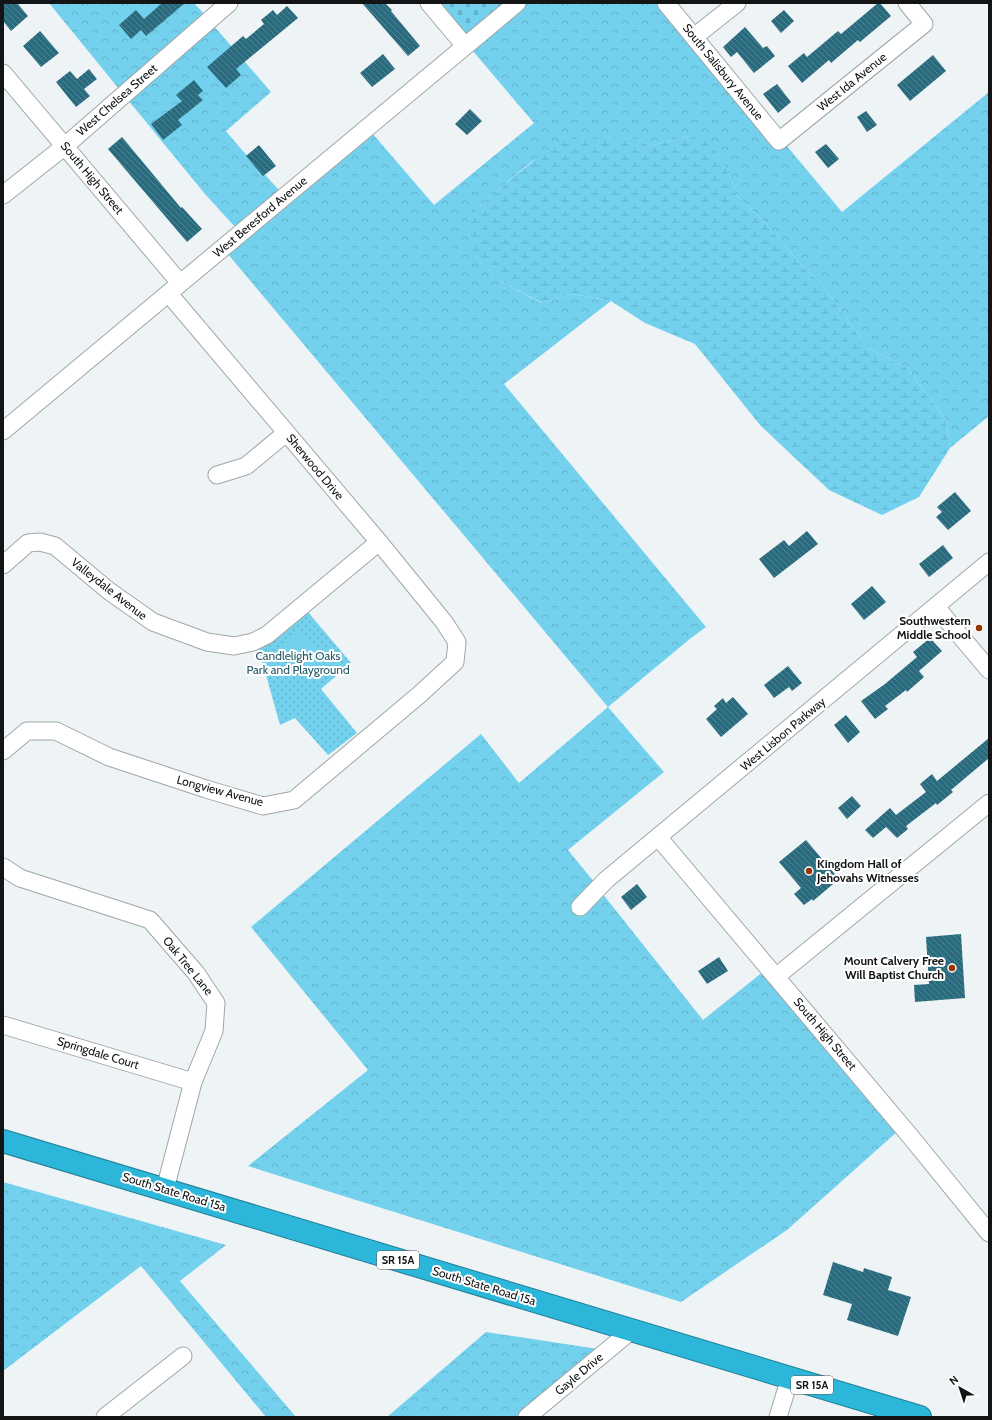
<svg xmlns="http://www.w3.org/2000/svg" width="992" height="1420" viewBox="0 0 992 1420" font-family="Cabin,sans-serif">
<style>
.forest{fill:url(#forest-crowns)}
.wetland{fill:url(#wetland-marsh)}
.cemetery{fill:url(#cemetery-stones)}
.park{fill:url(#park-dots)}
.pitch{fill:#73d1ee}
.building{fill:url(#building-back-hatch)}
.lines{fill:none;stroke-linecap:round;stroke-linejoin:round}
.minor-casing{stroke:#a0a6a8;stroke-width:19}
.highway-casing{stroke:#227d95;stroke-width:24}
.minor{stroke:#fff;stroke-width:17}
.highway{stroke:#2bb6da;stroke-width:22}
.poi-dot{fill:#983303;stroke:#fff;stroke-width:1.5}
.labels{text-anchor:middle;stroke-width:4;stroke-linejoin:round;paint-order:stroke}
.shield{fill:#fff;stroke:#595a5b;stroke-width:1}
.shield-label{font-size:11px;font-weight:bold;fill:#121415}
.street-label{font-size:12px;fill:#121415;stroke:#fff}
.poi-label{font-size:12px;font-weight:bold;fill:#121415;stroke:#fff;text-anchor:end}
.park-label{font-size:12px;fill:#245867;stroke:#fff}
</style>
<defs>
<pattern id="forest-crowns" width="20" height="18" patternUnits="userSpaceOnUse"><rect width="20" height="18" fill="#73d1ee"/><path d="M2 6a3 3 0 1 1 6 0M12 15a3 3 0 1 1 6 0" fill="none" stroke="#62b3cb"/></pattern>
<pattern id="wetland-marsh" width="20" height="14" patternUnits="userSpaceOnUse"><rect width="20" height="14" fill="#73d1ee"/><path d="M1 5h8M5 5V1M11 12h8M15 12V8" fill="none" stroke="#62b3cb"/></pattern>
<pattern id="cemetery-stones" width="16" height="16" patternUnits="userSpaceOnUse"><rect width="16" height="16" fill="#73d1ee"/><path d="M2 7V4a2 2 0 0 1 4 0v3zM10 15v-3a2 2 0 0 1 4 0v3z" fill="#62b3cb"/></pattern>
<pattern id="park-dots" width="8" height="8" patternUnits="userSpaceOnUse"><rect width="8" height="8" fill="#73d1ee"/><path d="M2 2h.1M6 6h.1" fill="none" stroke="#62b3cb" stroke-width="1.8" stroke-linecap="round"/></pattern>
<pattern id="building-back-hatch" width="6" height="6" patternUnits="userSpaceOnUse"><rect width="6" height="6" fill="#296b7e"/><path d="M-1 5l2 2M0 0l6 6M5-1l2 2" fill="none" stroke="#548290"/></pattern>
</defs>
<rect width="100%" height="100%" fill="#eef4f6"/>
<!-- forest -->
<path class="forest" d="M49,3h145l11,12 -86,74z
M528,3h130l121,147 7,-5 56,67 147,-120v324l-39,32 -4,-28 -39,-52 -39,-20 -47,-65 -16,-14 -41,-47 -27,-26 -8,-23 -40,-37 -40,10 -11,-8 -32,1 -74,22 -38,32 -18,17 -1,46 27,26 39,21 31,-9 39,7 -107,83 202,243 -15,11 -83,69 56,65 -96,78 26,32 -23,24 9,10 22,-23 101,127 61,-49 134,160 -111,99 -106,72 -433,-136 120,-96 -117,-143 230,-193 38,49 89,-76 -381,-454 145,-120 62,72 100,-82 -62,-73z
M214,26l57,66 -45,39 16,19 38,41 -44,37 -31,-34 -77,-94z
M3,1182l223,63 -46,36 116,136h-30l-125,-151 -138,105z
M486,1332l112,17 -82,68h-129z"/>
<!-- wetland -->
<path class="wetland" d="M689,136l20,5 20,32 8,23 27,26 41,47 16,14 47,65 39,20 39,52 4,28 -31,49 -37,18 -53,-25 -69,-65 -65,-81 -50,-21 -34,-22 -39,-7 -30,9 -40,-21 -27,-26 -8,-23 9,-23 18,-17 39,-32 37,-22 68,-1 11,8z"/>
<!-- cemetery -->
<path class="cemetery" d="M437,3h70l-42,34z"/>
<!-- park -->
<path class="park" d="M308,612l43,51 -30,26 36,44 -29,22 -33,-37 -15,7 -21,-75z"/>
<!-- pitch -->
<path class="pitch" d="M300,630l27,32 -21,18 -27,-33z"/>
<!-- building -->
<path class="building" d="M3,3h14l11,13 -17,15 -8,-10z
M162,3h23l-39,33 -5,-6 -10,9 -12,-14 17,-15 8,9z
M362,3h23l7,7 -1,1 29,35 -12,10z
M878,3h2l11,13 -31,26 -2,-2 -27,23 -2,-3 -27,23 -14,-17 16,-13 3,4 31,-26 3,3z
M287,6l11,12 -62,51 5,6 -15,13 -19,-21 36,-31 3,3 18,-15 -3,-4 12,-10 4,5z
M784,10l10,11 -13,12 -10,-12z
M745,27l18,21 4,-2 8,10 -21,17 -17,-21 -6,5 -8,-10z
M40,31l19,22 -18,14 -18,-21z
M383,54l12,15 -23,18 -12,-14z
M933,55l13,16 -36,30 -13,-16z
M89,69l8,10 -13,10 6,7 -14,11 -20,-25 14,-11 7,8z
M194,80l9,11 -5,4 5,5 -25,20 4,5 -19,15 -12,-16 31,-23 -6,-6z
M777,84l14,18 -13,11 -15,-19z
M470,109l12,12 -15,14 -12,-11z
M866,111l11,14 -10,7 -10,-15z
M122,137l59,71 1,-1 20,22 -15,13 -79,-93z
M826,144l13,15 -11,9 -13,-16z
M259,145l17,21 -13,10 -17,-20z
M955,492l16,19 -23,19 -12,-13 6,-5 -5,-5z
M807,531l11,13 -44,34 -15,-19 25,-19 5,6z
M943,545l10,13 -24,19 -10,-13z
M872,586l14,16 -22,18 -13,-16z
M930,638l12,13 -23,20 5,6 -17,15 -1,-2 -21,16 3,3 -13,10 -14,-18 24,-17 32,-27 -4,-5z
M788,666l14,17 -10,8 -3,-4 -15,11 -10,-13z
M733,697l15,17 -27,23 -15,-18 11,-10 -3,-3 9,-8 3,5z
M846,715l14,17 -12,11 -14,-18z
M989,738v20l-38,32 2,2 -16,13 -1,-2 -30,23 2,3 -11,9 -11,-11 -13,11 -8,-8 25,-22 6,7 30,-23 -6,-8 12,-10 5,7z
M852,796l9,10 -14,13 -9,-11z
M806,840l33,39 -26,22 -1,-2 -8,6 -10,-11 7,-6 -22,-26z
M637,884l10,13 -16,13 -10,-13z
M961,934l4,64 -50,4 -1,-17 15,-1 -3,-47z
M719,957l9,14 -21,13 -9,-13z
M833,1262l30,10 1,-4 28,9 -4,13 23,7 -13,39 -51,-16 5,-16 -29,-9z"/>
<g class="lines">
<defs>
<path id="minor" d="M429,3l36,43
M666,3l113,138 145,-117 -17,-21
M694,37l43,-34
M3,73l177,210
M3,195l62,-49 164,-143
M3,431l514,-428
M217,475l29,-9 40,-33
M3,565l25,-22 12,-1 15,4 54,45 44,31 54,20 27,4 19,-4 14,-7 112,-93
M936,607l53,63
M3,751l24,-20h29l53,26 97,32 57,17 31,-6 125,-105 36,-33 2,-20 -13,-20 -65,-80 -210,-248
M658,837l252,299 79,97
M3,867l17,11 130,42 46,53 20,30 -2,28 -21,51 -28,107
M580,907l26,-27 383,-318
M777,976l212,-173
M3,1025l190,57
M105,1417l78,-61
M527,1417l105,-87
M778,1417l12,-39"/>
<path id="highway" d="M3,1141l917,276"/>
</defs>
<!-- minor casing -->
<use href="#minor" class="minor-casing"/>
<!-- highway casing -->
<use href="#highway" class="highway-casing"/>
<!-- minor -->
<use href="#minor" class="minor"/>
<!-- highway -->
<use href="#highway" class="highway"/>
</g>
<!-- markers -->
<g class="poi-dot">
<circle cx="979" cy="628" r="4"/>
<circle cx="809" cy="871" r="4"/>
<circle cx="952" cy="968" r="4"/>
</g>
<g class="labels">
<!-- shield labels -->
<g class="shield">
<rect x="377" y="1251" width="42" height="18" rx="3"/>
<rect x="791" y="1376" width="42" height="18" rx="3"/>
</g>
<g class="shield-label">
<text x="398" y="1264">SR 15A</text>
<text x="812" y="1389">SR 15A</text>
</g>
<!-- street labels -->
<g class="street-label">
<text transform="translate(723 72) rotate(51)" y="4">South Salisbury Avenue</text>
<text transform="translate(852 82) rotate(-39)" y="4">West Ida Avenue</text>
<text transform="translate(117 100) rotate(-41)" y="4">West Chelsea Street</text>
<text transform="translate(92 178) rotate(50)" y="4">South High Street</text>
<text transform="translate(260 217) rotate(-40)" y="4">West Beresford Avenue</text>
<text transform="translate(315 467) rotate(50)" y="4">Sherwood Drive</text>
<text transform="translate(109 589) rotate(38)" y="4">Valleydale Avenue</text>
<text transform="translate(783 734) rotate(-40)" y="4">West Lisbon Parkway</text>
<text transform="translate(220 791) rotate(15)" y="4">Longview Avenue</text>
<text transform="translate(188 966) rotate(51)" y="4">Oak Tree Lane</text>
<text transform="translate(825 1034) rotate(50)" y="4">South High Street</text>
<text transform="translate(98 1053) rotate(17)" y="4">Springdale Court</text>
<text transform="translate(174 1192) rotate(17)" y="4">South State Road 15a</text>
<text transform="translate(484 1286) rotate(17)" y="4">South State Road 15a</text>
<text transform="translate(579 1374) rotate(-40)" y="4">Gayle Drive</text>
</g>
<!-- poi labels -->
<g class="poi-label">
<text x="971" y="625">Southwestern<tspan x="971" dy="14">Middle School</tspan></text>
<text x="817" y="868" text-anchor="start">Kingdom Hall of<tspan x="817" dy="14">Jehovahs Witnesses</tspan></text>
<text x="944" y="965">Mount Calvery Free<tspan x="944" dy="14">Will Baptist Church</tspan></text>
</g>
<!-- park labels -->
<g class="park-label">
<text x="298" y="660">Candlelight Oaks<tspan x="298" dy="14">Park and Playground</tspan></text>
</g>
</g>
<!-- border -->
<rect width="992" height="1420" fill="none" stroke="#121415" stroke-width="8"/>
<!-- north arrow -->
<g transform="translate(960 1388) rotate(321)" stroke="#ffffff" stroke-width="3" paint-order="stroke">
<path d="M0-3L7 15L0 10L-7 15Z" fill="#121415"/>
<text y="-6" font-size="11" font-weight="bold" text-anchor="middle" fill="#121415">N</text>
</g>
</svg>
